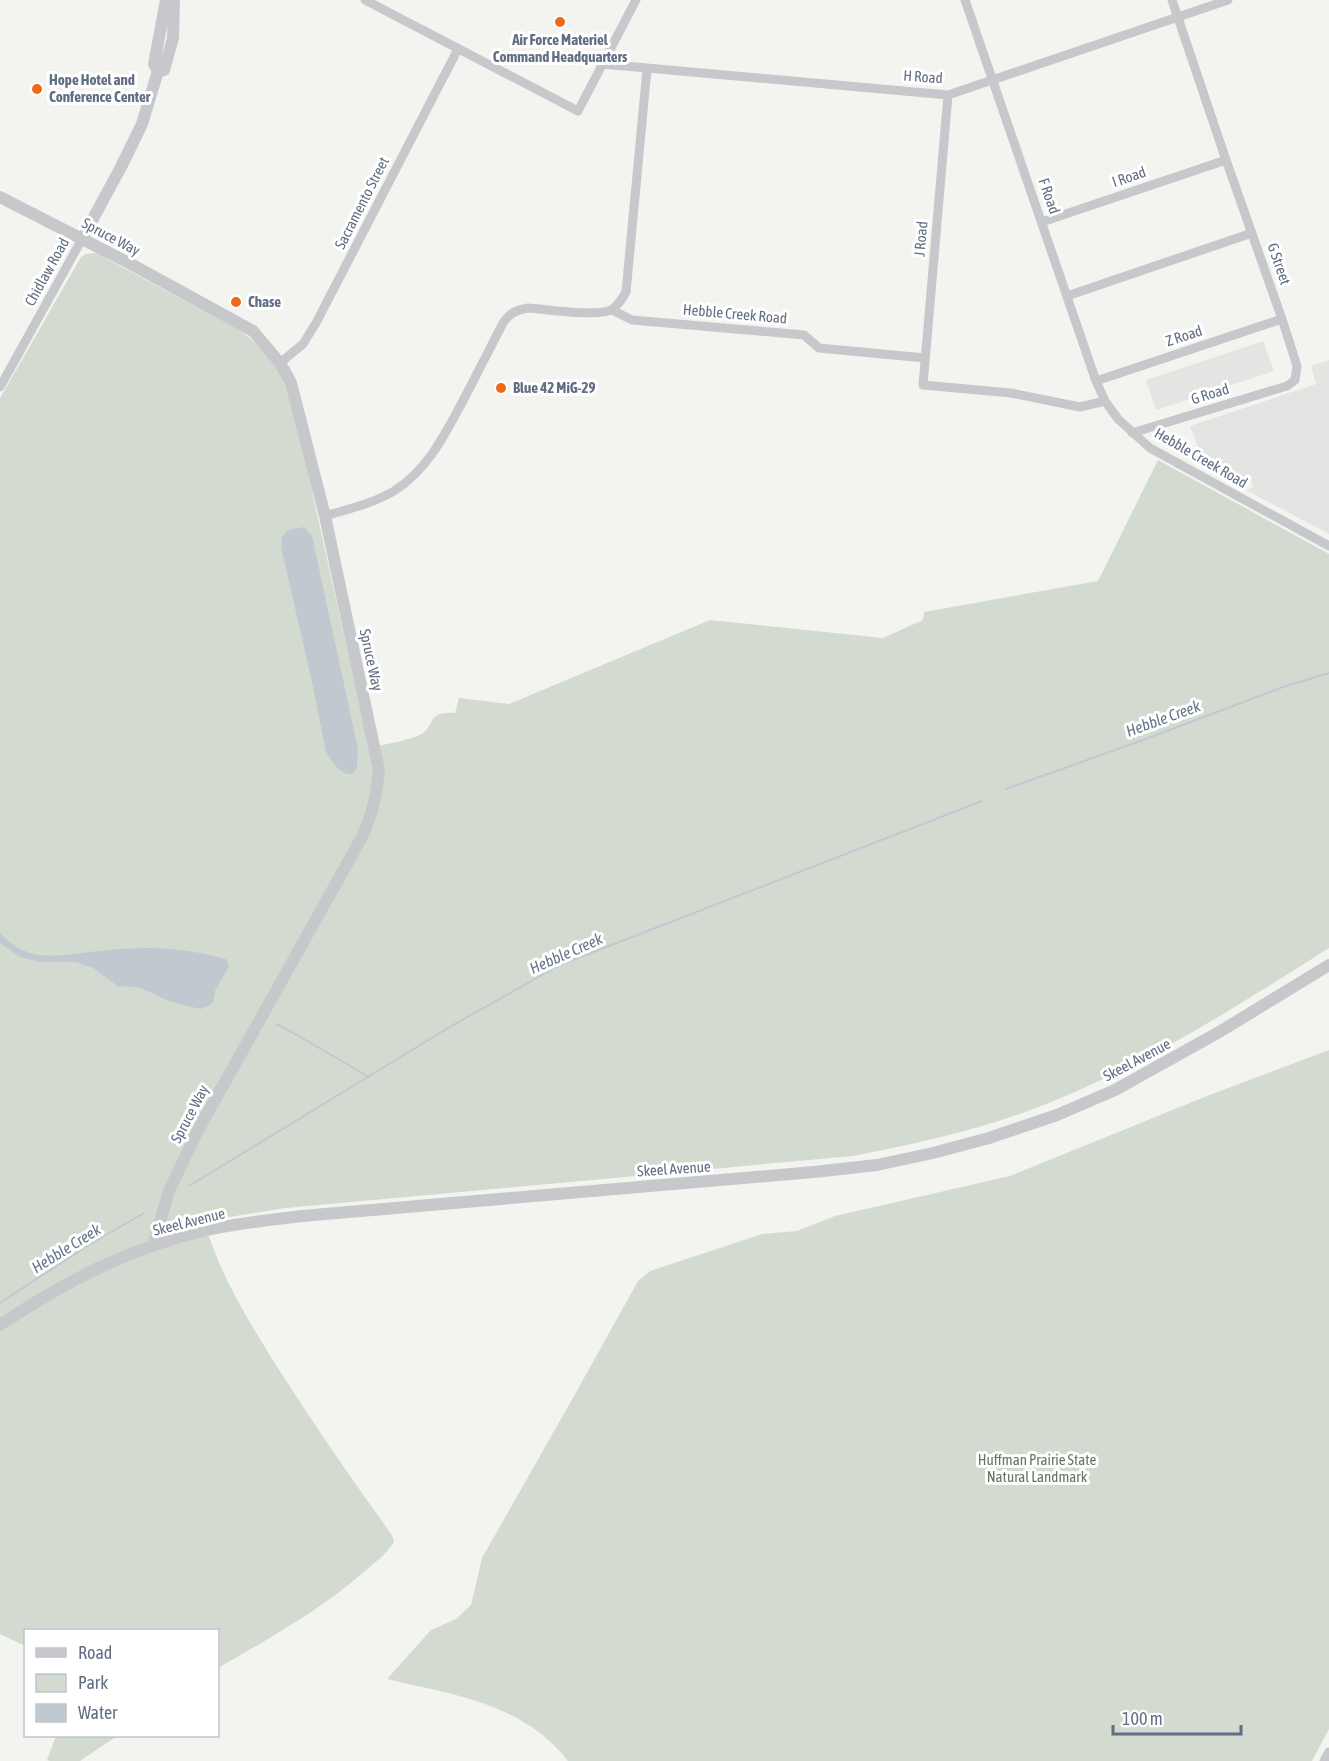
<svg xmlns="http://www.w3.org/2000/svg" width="1329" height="1761" viewBox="0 0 1329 1761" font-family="'Asap Condensed',sans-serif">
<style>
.built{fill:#e4e5e3}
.green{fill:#d3dbd0}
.water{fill:#c1c9d0}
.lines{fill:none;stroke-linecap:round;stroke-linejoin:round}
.stream{stroke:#c1c9d0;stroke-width:2}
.minor{stroke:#c6c8cc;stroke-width:9}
.tertiary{stroke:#c6c8cc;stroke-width:12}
.poi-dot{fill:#ed6b17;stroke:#fff;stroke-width:2}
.labels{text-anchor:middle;stroke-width:6;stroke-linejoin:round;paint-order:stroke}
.poi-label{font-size:15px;font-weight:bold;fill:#616e83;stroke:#fff;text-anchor:start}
.street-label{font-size:15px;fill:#616e83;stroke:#fff}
.park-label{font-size:15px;fill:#617960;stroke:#fff}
.water-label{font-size:16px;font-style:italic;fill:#617787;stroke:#fff}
</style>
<rect width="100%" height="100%" fill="#f3f4ef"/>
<!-- built -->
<path class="built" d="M1263,341l11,30 -118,39 -10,-30z
M1329,360v174l-83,-44 7,-3 -2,-7 -13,-5 -3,3 -6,1 -15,-9 -12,-12 -12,-32 126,-42 -5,-18z"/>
<!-- green -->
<path class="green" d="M96,253l145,78c33,26 45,48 55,88l73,329c16,-4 33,-6 48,-12 21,-7 6,-25 38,-23l4,-15 50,6 201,-84 173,18 40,-18 1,-8 174,-31 60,-121 171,94v394c-91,58 -182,116 -283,156 -62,25 -127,39 -193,52l-567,52 -82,13c17,58 47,104 79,155 35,54 71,107 109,159l2,7c-7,12 -19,20 -29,29 -46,40 -95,67 -147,97v-38h-192l-1,16 -25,-12v-1236l81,-141 5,-3z
M1329,1050v679l-17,32h-744c-45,-58 -114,-66 -181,-82l44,-49 25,-11 15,-14 11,-47 92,-162 64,-115 12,-10 112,-37 35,-3 38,-15 175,-40 197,-80z
M56,1736h61l-37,25h-30l-3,-1z"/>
<!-- water -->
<path class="water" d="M304,527l8,9 46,213 -1,19 -5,6h-5l-10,-6 -11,-16 -14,-70 -31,-135 1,-10 6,-7z
M0,933c29,32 61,22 98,18 17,-2 35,-3 51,-3 27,0 51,4 77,11l3,7 -14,25 -2,12 -12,6c-12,-3 -25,-5 -37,-10 -18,-8 -24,-14 -45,-12l-26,-19 -17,-6h-36l-20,-5 -20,-14z"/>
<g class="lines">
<!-- stream -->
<path class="stream" d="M1006,789l137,-49 140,-53 46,-14
M276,1024l21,11 72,42
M189,1186l259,-158 112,-63 422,-164
M0,1303l87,-57 57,-33"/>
<!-- minor -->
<path class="minor" d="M365,0l213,111 58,-111
M965,0l131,381 9,20 13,18 32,29 179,98
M602,64l346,31 280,-95
M948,95l-25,290 88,8 69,14 25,-6
M1042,222l184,-62
M1067,296l185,-63
M612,310l20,10 172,15 15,13 106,10
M280,363l23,-19 13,-21 142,-274
M1096,381l186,-62
M0,387l82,-148
M1132,433l155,-47 8,-6 2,-14 -15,-47 -56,-159 -54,-160
M325,516c23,-7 47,-12 69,-25 35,-22 52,-59 71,-94 13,-25 25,-49 38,-74 7,-10 13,-13 25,-15 18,1 68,9 83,2 7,-4 11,-11 15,-18l21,-223
M1324,1761l5,-9"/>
<!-- tertiary -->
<path class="tertiary" d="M158,71l-4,-7 12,-64
M0,197l129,66 124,68 27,32 11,20 34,133 54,254c-3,26 -6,43 -17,67l-166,297 -27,57 -16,55
M82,239l39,-72 21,-43 16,-53 6,-1 9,-32 1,-38
M0,1325c64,-43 131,-78 207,-95 32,-7 64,-10 95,-14l512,-44 63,-7 56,-12 56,-15 68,-23 58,-25 106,-59 108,-66"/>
</g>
<!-- markers -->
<g class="poi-dot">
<circle cx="560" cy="22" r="6"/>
<circle cx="37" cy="89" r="6"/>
<circle cx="236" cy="302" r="6"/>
<circle cx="501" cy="388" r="6"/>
</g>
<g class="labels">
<!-- poi labels -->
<g class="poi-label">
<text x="560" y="45" text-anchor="middle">Air Force Materiel<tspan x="560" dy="17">Command Headquarters</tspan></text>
<text x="49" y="85">Hope Hotel and<tspan x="49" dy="17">Conference Center</tspan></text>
<text x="248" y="307">Chase</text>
<text x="513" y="393">Blue 42 MiG-29</text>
</g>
<!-- street labels -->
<g class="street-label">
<text transform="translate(923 77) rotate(4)" y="5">H Road</text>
<text transform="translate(1129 177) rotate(-19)" y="5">I Road</text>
<text transform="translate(1049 196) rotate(71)" y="5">F Road</text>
<text transform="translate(362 203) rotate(-63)" y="5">Sacramento Street</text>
<text transform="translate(111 237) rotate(28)" y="5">Spruce Way</text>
<text transform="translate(921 239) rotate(-85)" y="5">J Road</text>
<text transform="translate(1279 264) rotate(71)" y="5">G Street</text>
<text transform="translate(47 272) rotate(-61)" y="5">Chidlaw Road</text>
<text transform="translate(735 314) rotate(5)" y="5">Hebble Creek Road</text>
<text transform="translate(1184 336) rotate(-18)" y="5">Z Road</text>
<text transform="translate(1210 394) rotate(-17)" y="5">G Road</text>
<text transform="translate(1201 458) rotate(30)" y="5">Hebble Creek Road</text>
<text transform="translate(371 660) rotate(78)" y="5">Spruce Way</text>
<text transform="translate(1137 1060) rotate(-28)" y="5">Skeel Avenue</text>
<text transform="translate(190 1114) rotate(-62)" y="5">Spruce Way</text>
<text transform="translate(674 1169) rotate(-4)" y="5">Skeel Avenue</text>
<text transform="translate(189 1222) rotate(-14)" y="5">Skeel Avenue</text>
</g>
<!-- park labels -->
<g class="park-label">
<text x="1037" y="1465">Huffman Prairie State<tspan x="1037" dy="17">Natural Landmark</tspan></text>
</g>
<!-- water labels -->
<g class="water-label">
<text transform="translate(1163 718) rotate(-20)" y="6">Hebble Creek</text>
<text transform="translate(566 953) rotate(-24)" y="6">Hebble Creek</text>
<text transform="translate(66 1248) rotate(-32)" y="6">Hebble Creek</text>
</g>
</g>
<!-- legend -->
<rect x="24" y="1629" width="195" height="108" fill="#ffffff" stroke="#c0c5cd" stroke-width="1.5"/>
<rect x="36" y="1648" width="30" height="9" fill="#c6c8cc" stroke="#c0c5cd" stroke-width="1.5"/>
<text x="78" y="1659" font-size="18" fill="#616e83">Road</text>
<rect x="36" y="1674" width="30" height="18" fill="#d3dbd0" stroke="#c0c5cd" stroke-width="1.5"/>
<text x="78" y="1689" font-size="18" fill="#616e83">Park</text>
<rect x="36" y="1704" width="30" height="18" fill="#c1c9d0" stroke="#c0c5cd" stroke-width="1.5"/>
<text x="78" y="1719" font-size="18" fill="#616e83">Water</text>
<!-- scale -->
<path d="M1113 1725v9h128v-9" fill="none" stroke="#616e83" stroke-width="3"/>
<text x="1122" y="1725" font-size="18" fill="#616e83" stroke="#ffffff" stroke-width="4.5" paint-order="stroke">100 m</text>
</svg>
